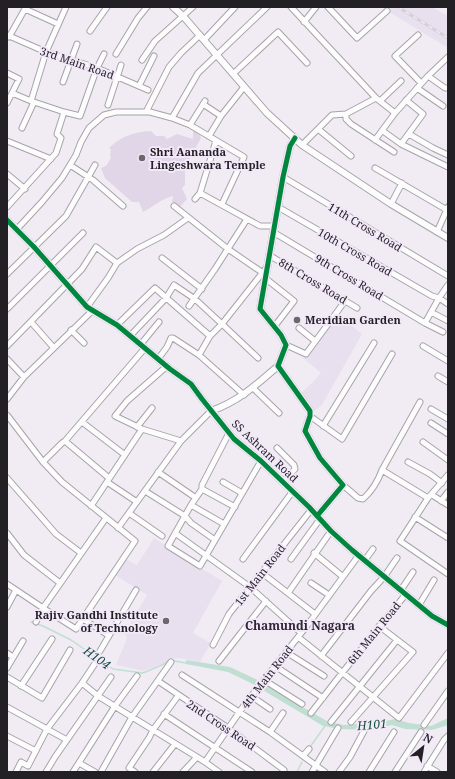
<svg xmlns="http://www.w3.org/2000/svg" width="455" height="779" viewBox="0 0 455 779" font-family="'Noto Serif',serif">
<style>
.built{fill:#e9e0ef}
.green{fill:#e1d5e8}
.water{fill:#c0dfd2}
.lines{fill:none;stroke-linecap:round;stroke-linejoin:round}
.stream{stroke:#c0dfd2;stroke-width:1.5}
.minor-casing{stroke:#a7a3a9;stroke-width:7}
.tertiary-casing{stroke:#a7a3a9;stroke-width:8}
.minor{stroke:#fdfcfd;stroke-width:5}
.tertiary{stroke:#fdfcfd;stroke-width:6}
.rail-casing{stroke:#d4d2d5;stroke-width:3}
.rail{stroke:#f2e8f8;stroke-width:1.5;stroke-dasharray:4.5;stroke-linecap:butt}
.cycleway-casing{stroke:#f2e8f8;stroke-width:8}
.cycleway{stroke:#00873e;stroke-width:5}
.poi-dot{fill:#6a676d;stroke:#f2e8f8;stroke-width:1.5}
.labels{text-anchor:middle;stroke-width:4;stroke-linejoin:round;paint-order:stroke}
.street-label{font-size:11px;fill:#221f25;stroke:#f2e8f8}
.poi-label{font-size:11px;font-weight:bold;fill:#221f25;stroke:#f2e8f8;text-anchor:start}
.neighbourhood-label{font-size:12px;font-weight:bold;fill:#2f2834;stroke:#f2e8f8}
.water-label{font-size:12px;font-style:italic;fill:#104d37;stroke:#f2e8f8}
</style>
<rect width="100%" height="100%" fill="#f1ecf4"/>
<!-- built -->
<path class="built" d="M381,7h51l16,9v32z
M338,315l24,19 -40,71 -8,6 -13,-18 11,-10 9,-10 -18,-15z
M154,538l68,43 -29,52 18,10 -11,19 -21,-4 -9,1 -6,4 -21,8 -27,-6 11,-27 -2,-5 22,-38 -32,-20 10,-16 12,6z"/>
<!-- green -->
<path class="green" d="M193,129l5,2 3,7 -11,20 -1,9h-4v18l-3,3 5,11 -9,10 -6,-7 1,-6c-12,3 -19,10 -30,16l-4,-10h-7l-27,-24 -4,-10 5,-2 5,-8 -1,-3 1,-6 -2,-1c13,-12 24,-16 42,-17l5,5h8l3,3 10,-5 16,5z"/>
<!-- water -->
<path class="water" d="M186,660l44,7 30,14 -3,5 -29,-14 -42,-8z
M265,682l29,20 33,19 16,4 30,-2 23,-4 13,4 22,3 17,-8v7l-16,5 -27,-1 -13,-4 -24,5 -28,-1 -17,-3 -62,-37z"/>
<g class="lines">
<!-- stream -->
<path class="stream" d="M31,622l12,4 28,14 42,29 30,4 21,-9 5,-4 17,3
M310,747l15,-21
M297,772l5,-10"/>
<defs>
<path id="minor" d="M66,7l-20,45 -15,49 33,11 16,4 17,-48 7,-14
M291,7l85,91 19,15 33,-37 17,12h3
M328,7l29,31 30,-27
M25,9l33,15
M304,22l12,-15
M90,31l17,-24
M7,35l39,17 51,16 51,22
M418,35l-23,21 26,27
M9,37l17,-30
M204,40l31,-33
M116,54l22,-36 9,-11
M142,60l13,-19 38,-34
M7,73l12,6 -12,24
M233,74l45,-42 29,31
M428,76l20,-19
M63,82l14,-38
M139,86l15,-30
M417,88l26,18
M12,93l19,8
M380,101l21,-20
M203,104l18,12
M108,105l13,-40
M146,112l23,-45 12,-14 19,-18
M346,114v5l5,5 43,28
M172,118l26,-45 69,-66
M190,125l15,-24
M22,128l12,-26
M318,129l33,27
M383,131l18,13 47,23
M409,134l24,14 15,7
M209,136l12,-20 23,-29
M375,140l20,-27
M7,141l44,18
M401,144l22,-30 -17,-14
M302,145l30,-30 14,-1 30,-16
M70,165l23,15 30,26
M375,168l72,42
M7,174l18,15
M283,177l165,99
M200,193l16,-52
M195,199l5,-6 60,33h14
M391,204l11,-21
M174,206l54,43 35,24
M7,207l49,-54 5,-15 -4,-4 7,-22
M278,207l154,89 7,2 9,-13
M17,229l25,-27 20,-24 14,-23 5,-13 8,-14 15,-13 12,-3h34l22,6 18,7 54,32 -22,47
M273,232l152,91
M437,232l11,-25
M269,255l88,53
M162,258l40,31
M7,274l59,-58 29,-51
M265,278l29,23 -20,26
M189,306l26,-37 32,-50
M87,307l21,-29 9,-15 20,-14 27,-14 24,-17
M7,309l76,-76
M431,312l17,9
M31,322l23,26
M117,325l38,-37 55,48
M299,328l16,13
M71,330l13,13
M443,332l-18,-9 14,-25 9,6
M130,336l36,-38 8,-13 21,14 27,25 -12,12 -11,19
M141,344l18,-22
M286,345l20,9 39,-53
M7,346l75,-77 14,-22 21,16
M423,346l25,15
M258,358l-36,-34 45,-57
M7,359l17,18
M158,359l9,-12 4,-9h2l26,17 45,40
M438,376l10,6
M253,388l26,25
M7,399l17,-22 68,-66
M431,409l17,10
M7,415l36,47 19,20 73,59 -59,88 -33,-21 -7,14
M310,416l32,23 50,-85
M82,422l43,33
M431,423l17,11
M323,426l51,-83
M137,427l15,-19
M142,429l-27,-13 12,-15 40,-35
M229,433l-27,52v4l-11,16 -23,41 32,20 61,-105
M65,441l44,37
M423,442l25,18
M277,448l17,17 1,4 -12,13
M43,462l19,-19 3,-2 80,-93
M408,462l22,12 12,9
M382,470l38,-68
M158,472l38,26
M448,475l-20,23 -28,43 48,33
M7,478l49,56 25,19
M107,482l30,20
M223,482l19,11
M343,485l15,13 5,1c9,-8 15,-18 19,-29l46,28
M202,489l33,18
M145,491l40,25 6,7 24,17
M432,495l16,10
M441,501l7,-9
M191,505l33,19
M91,506l51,-77 39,12
M129,513l33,23
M415,517l33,21
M118,528l63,-87 30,-30
M7,533l17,22 36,28
M175,533l75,54 51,46
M314,553l28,23
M243,559l50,-68
M291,559l29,-40
M365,560l8,-11
M262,573l53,41
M311,583l18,12
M7,584l36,24 63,-90
M401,590l12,-18
M288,593l43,-62
M419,605l15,-25
M7,607l9,-17
M83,619l25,16
M298,637l101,81 49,-65
M213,645l16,-31 82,-104
M100,651l36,-61
M286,652l38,24
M7,653l6,4
M321,656l50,-65 13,-14 13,-19
M219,661l47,-60
M275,666l48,32
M7,668l16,-27
M182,675l88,57 55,40
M7,677l35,21 28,-48
M264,680l38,24
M158,681l70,47 56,42
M82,683l16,13 107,66 14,10
M21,686l31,-47
M251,696l19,13
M7,707l60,33
M311,713l31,-40 64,-79
M164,714l88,58
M331,722l66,-82
M351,722l62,-70 -34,-26
M424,725l24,-34
M270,732l13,-19
M7,736l29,15
M303,756l6,-7
M205,762l40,-58 61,-77 53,-72
M79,763l16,9
M427,766l10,6
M16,772l5,-10 7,4 19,-37 35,-46 14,-21
M46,772l9,-15 56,-80
M73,772l42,-66 22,-30
M101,772l31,-55 39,-55
M135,772l-6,-4 20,-30 4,-8 25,-34
M153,772l22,-28
M183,772l14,-15
M312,772l26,-44
M339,772l11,-15 14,-26
M369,772l25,-40
M395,772l26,-40
M424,772l20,-32 4,-4"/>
<path id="tertiary" d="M173,7l10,9 84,97 35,32 89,59 57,34
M295,138l-5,8 -7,31 -23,132 21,26 5,10 -8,21 32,45v5l-5,15 15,27 23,27 -26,31
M7,220l27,27 53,60 30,18 53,44 21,15 11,15 32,40 27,22 48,46 22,24 21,19 80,66 16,9
M211,411c28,-10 45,-26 67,-45"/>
</defs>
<!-- minor casing -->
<use href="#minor" class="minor-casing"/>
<!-- tertiary casing -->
<use href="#tertiary" class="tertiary-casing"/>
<!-- minor -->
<use href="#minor" class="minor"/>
<!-- tertiary -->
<use href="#tertiary" class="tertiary"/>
<defs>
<path id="rail" d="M398,7l50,31"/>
</defs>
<!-- rail casing -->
<use href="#rail" class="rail-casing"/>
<!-- rail -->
<use href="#rail" class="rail"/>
<defs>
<path id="cycleway" d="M295,138l-5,8 -7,31 -23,132 21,26 5,10 -8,21 32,45v5l-5,15 15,27 23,27 -26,31
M7,220l27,27 53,60 30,18 53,44 21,15 11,15 32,40 27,22 48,46 22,24 21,19 80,66 16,9"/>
</defs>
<!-- cycleway casing -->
<use href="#cycleway" class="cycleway-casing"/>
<!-- cycleway -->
<use href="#cycleway" class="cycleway"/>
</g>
<!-- markers -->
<g class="poi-dot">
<circle cx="142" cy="158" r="4"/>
<circle cx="297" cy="320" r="4"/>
<circle cx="166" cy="621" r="4"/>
</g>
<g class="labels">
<!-- street labels -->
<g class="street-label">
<text transform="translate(77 63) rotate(19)" y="4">3rd Main Road</text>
<text transform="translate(365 227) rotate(31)" y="4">11th Cross Road</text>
<text transform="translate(355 252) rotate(30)" y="4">10th Cross Road</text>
<text transform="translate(349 277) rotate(31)" y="4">9th Cross Road</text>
<text transform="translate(313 281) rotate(31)" y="4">8th Cross Road</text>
<text transform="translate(265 451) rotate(43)" y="4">SS Ashram Road</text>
<text transform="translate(260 575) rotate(-52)" y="4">1st Main Road</text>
<text transform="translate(374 633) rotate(-51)" y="4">6th Main Road</text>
<text transform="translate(267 677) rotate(-52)" y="4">4th Main Road</text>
<text transform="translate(221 725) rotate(34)" y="4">2nd Cross Road</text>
</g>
<!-- poi labels -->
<g class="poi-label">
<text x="150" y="156">Shri Aananda<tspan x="150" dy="13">Lingeshwara Temple</tspan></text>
<text x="305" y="324">Meridian Garden</text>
<text x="158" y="619" text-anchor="end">Rajiv Gandhi Institute<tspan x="158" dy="13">of Technology</tspan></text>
</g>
<!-- neighbourhood labels -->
<g class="neighbourhood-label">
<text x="300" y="630">Chamundi Nagara</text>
</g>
<!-- water labels -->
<g class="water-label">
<text transform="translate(97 658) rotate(35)" y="4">H104</text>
<text transform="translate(372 725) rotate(-5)" y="4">H101</text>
</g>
</g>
<!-- border -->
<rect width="455" height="779" fill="none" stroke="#221f25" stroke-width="16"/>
<!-- north arrow -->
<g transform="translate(423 747) rotate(30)" stroke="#f2e8f8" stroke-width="3" paint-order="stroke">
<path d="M0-3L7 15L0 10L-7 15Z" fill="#221f25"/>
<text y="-6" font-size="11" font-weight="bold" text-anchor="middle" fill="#221f25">N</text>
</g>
</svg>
